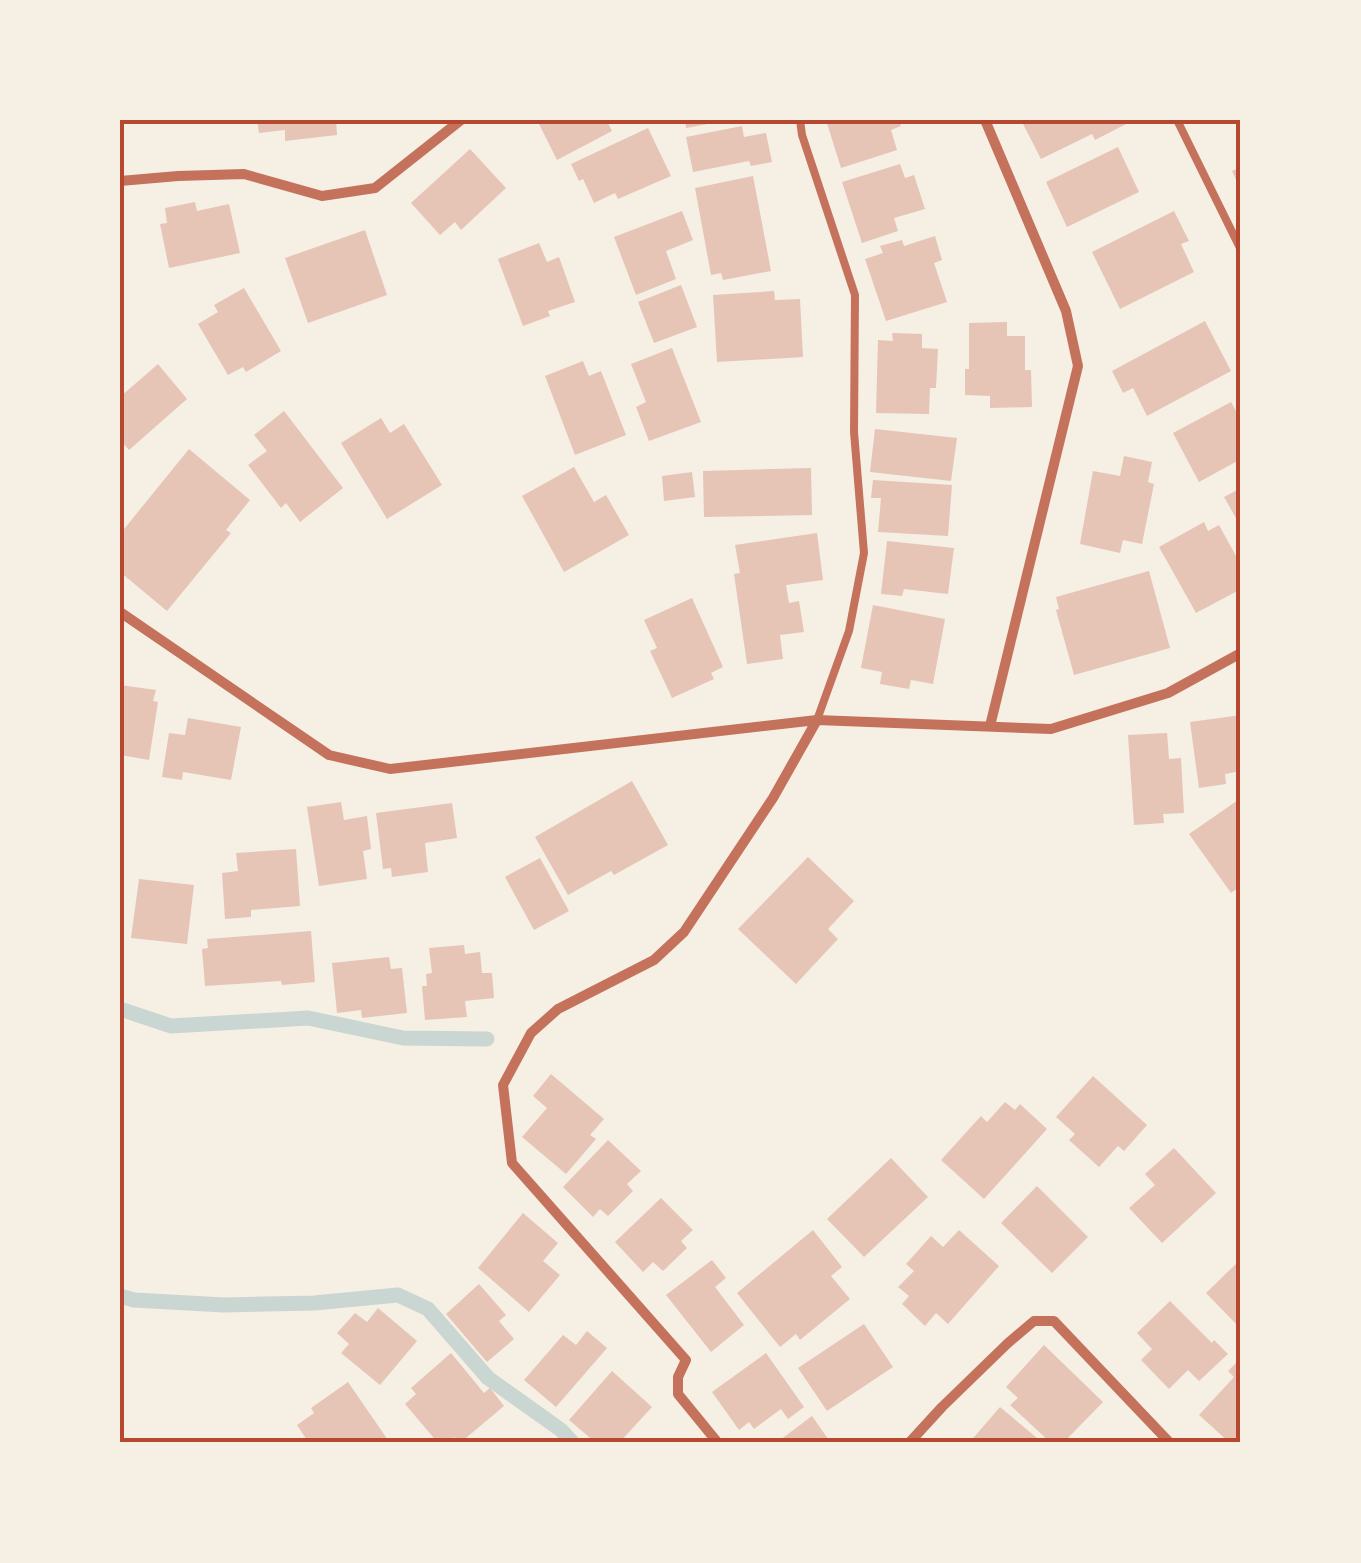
<svg xmlns="http://www.w3.org/2000/svg" width="1361" height="1563" viewBox="0 0 1361 1563" font-family="'Noto Serif',serif">
<style>
.lines{fill:none;stroke-linecap:round;stroke-linejoin:round}
.stream{stroke:#c9d6d2;stroke-width:15}
.building{fill:#e6c5b7}
.service{stroke:#c5725c;stroke-width:8}
.minor{stroke:#c5725c;stroke-width:10}
.neatline{fill:none;stroke:#b5482f;stroke-width:4}
</style>
<rect width="100%" height="100%" fill="#f6efe4"/>
<g class="lines">
<!-- stream -->
<path class="stream" d="M120,1009l51,17 137,-8 95,20 84,1
M120,1296l14,4 90,5 90,-2 84,-8 30,14 60,69 73,52 12,13"/>
</g>
<!-- building -->
<path class="building" d="M257,120h79l1,15 -52,6v-11l-26,3z
M542,120h72l-6,3 4,8 -55,29 -19,-38z
M685,120h32l1,2 -32,6z
M826,120h73l2,6 -10,4 6,20 -56,18z
M1021,120h113l-39,20 -3,-6 -51,25z
M742,126l2,11 22,-4 6,29 -21,4 -2,-5 -56,11 -7,-35z
M648,128l23,48 -53,23 -3,-6 -21,10 -11,-24 -4,2 -8,-17z
M1118,147l21,45 -72,35 -21,-45z
M470,149l36,39 -45,42 -6,-8 -15,13 -29,-32z
M900,164l5,14 9,-3 11,34 -31,9 4,13 -36,12 -20,-61z
M1241,167v23l-9,-19z
M753,176l18,95 -48,9 -2,-7 -10,2 -16,-87z
M195,202l2,9 32,-7 11,49 -71,15 -9,-44 7,-1 -2,-15z
M682,211l11,29 -27,11 10,28 -40,16 -22,-58z
M1174,211l15,30 -8,3 13,28 -74,37 -28,-57z
M365,230l22,65 -79,28 -23,-65z
M935,236l7,24 -8,3 13,39 -61,19 -21,-62 18,-6 -3,-7 22,-6 2,6z
M539,243l8,19 12,-5 16,45 -27,9 2,5 -27,10 -25,-67z
M681,285l16,42 -43,16 -16,-41z
M244,288l37,63 -35,21 -3,-5 -15,8 -30,-51 20,-12 -4,-7z
M774,291l1,9 25,-1 3,58 -86,5 -4,-67z
M1205,321l26,50 -84,45 -14,-28 -10,5 -11,-22z
M1007,322v14h18v34h6l1,37 -42,1v-12l-25,-1v-26h4v-46z
M892,333l30,1v14l16,1 -2,39h-6l-1,26 -53,-1 2,-73 15,1z
M672,348l29,74 -52,19 -13,-34 10,-5 -15,-38z
M583,361l6,15 12,-5 25,64 -51,20 -30,-79z
M158,364l29,35 -58,51 -9,-10v-43z
M1231,402l10,18v39l-42,23 -26,-49z
M284,411l59,77 -43,34 -14,-19 -5,5 -33,-43 19,-14 -13,-16z
M381,418l9,15 14,-9 38,61 -55,34 -46,-76z
M875,429l82,9 -6,43 -81,-9z
M189,449l61,51 -24,30 5,3 -64,78 -47,-39v-26l3,-4 -3,-2v-6z
M1124,456l28,6 -4,20 6,2 -12,60 -19,-4 -3,13 -40,-9 13,-73 27,5z
M574,467l20,35 12,-7 23,40 -65,37 -42,-76z
M811,468l1,47 -108,2 -1,-46z
M692,472l3,25 -31,4 -2,-25z
M873,480l79,5 -4,51 -70,-4 3,-34h-10z
M1241,488v39l-17,-30z
M1204,522l4,9 11,-6 22,40v24l-45,24 -37,-66z
M817,533l6,47 -37,5 3,18 10,-2 5,31 -24,3 3,24 -36,5 -13,-90 6,-1 -5,-28z
M887,541l67,7 -6,46 -44,-5 -2,7 -21,-2z
M1149,571l21,77 -96,27 -18,-65 3,-1 -3,-12z
M692,598l31,69 -12,6 3,6 -42,19 -22,-47 7,-3 -13,-28z
M873,605l72,14 -12,65 -22,-4 -2,9 -29,-5 2,-12 -21,-4z
M120,685l36,5 -3,11 5,1 -9,58 -29,-5z
M1241,715v56l-16,3 1,10 -27,4 -9,-66z
M188,718l53,9 -10,53 -48,-8 -1,8 -20,-3 7,-44 16,2z
M1167,733l2,26 12,-1 3,55 -21,1 1,9 -30,2 -6,-90z
M632,781l36,64 -54,30 -3,-4 -43,24 -33,-58z
M1241,798v88l-10,7 -42,-59z
M341,802l3,18 23,-4 4,33 -8,2 4,28 -48,7 -12,-79z
M452,803l5,35 -32,5 3,29 -36,5 -1,-9 -8,1 -7,-56z
M296,849l4,57 -49,4v7l-26,2 -3,-46 16,-2 -2,-18z
M808,857l46,44 -26,28 10,10 -42,45 -58,-55z
M540,858l29,53 -35,19 -29,-53z
M139,879l55,6 -7,59 -56,-6z
M311,931l4,51 -33,3 -1,-4 -76,5 -3,-37 6,-1 -1,-9z
M464,945l1,9 15,-2 2,21h10l2,25 -29,3 2,16 -42,3 -3,-34h5l-1,-12 6,-1 -3,-25z
M389,957l2,12 11,-1 5,45 -45,5 -1,-8 -24,3 -5,-50z
M551,1074l53,45 -14,16 6,4 -30,35 -44,-37 25,-29 -14,-12z
M1093,1076l54,49 -23,26 -6,-5 -19,21 -30,-27 6,-6 -19,-17z
M1005,1102l10,8 5,-6 27,25 -63,70 -43,-39 40,-44 6,6z
M608,1140l33,31 -14,13 6,7 -25,25 -8,-7 -7,8 -30,-30z
M1174,1148l42,45 -54,50 -33,-35 26,-23 -10,-11z
M891,1158l37,39 -64,60 -37,-38z
M1037,1186l51,51 -36,36 -51,-50z
M661,1198l32,32 -12,11 6,7 -24,23 -10,-9 -10,10 -28,-30z
M523,1213l35,30 -15,18 17,14 -31,37 -51,-44z
M813,1230l29,37 -11,9 19,23 -50,41 -4,-6 -16,13 -43,-54z
M959,1230l40,36 -51,58 -12,-11 -11,13 -23,-22 7,-8 -11,-9 16,-16 -8,-7 25,-28 12,11z
M1241,1259v70l-35,-36z
M712,1260l14,18 -11,9 29,38 -33,27 -45,-57z
M479,1284l27,31 -7,6 15,18 -27,23 -41,-48z
M1170,1301l42,42 2,-3 14,14 -29,27 -11,-11 -19,19 -28,-29 11,-11 -15,-16z
M378,1308l39,33 -37,44 -39,-32 8,-9 -12,-11 18,-20 12,9z
M864,1324l29,43 -66,44 -29,-43z
M587,1331l20,17 -51,59 -32,-27 39,-45 13,10z
M1044,1345l59,57 -40,41h-12l-41,-38 8,-7 -12,-11z
M451,1353l33,40 6,-5 14,18 -44,37 -6,-6 -6,6h-10l-33,-39 11,-10 -5,-6z
M766,1353l38,54 -16,12 -7,-10 -27,20 -5,-7 -10,8 -27,-38z
M1241,1358v85h-11l-31,-28 35,-38 -6,-6z
M612,1371l40,36 -33,36h-23l-27,-23z
M348,1382l42,61h-81l-12,-18 17,-12 -3,-5z
M1000,1407l43,36h-74z
M812,1416l19,27h-55z"/>
<g class="lines">
<!-- service -->
<path class="service" d="M800,120l2,15 53,160 -1,137 10,121 -15,78 -32,89
M1177,120l64,130"/>
<!-- minor -->
<path class="minor" d="M985,120l81,191 12,55 -88,360
M120,181l58,-5 66,-2 78,22 53,-8 86,-68
M120,612l209,143 61,14 427,-49 234,9 117,-36 73,-40
M718,1443l-40,-49v-17l8,-17 -174,-197 -9,-78 28,-52 27,-24 96,-49 30,-28 89,-134 44,-78
M909,1443l33,-36 66,-64 26,-22h20l116,122"/>
</g>
<!-- border -->
<rect width="1361" height="1563" fill="none" stroke="#f6efe4" stroke-width="245"/>
<rect x="122" y="122" width="1116" height="1318" class="neatline"/>
</svg>
